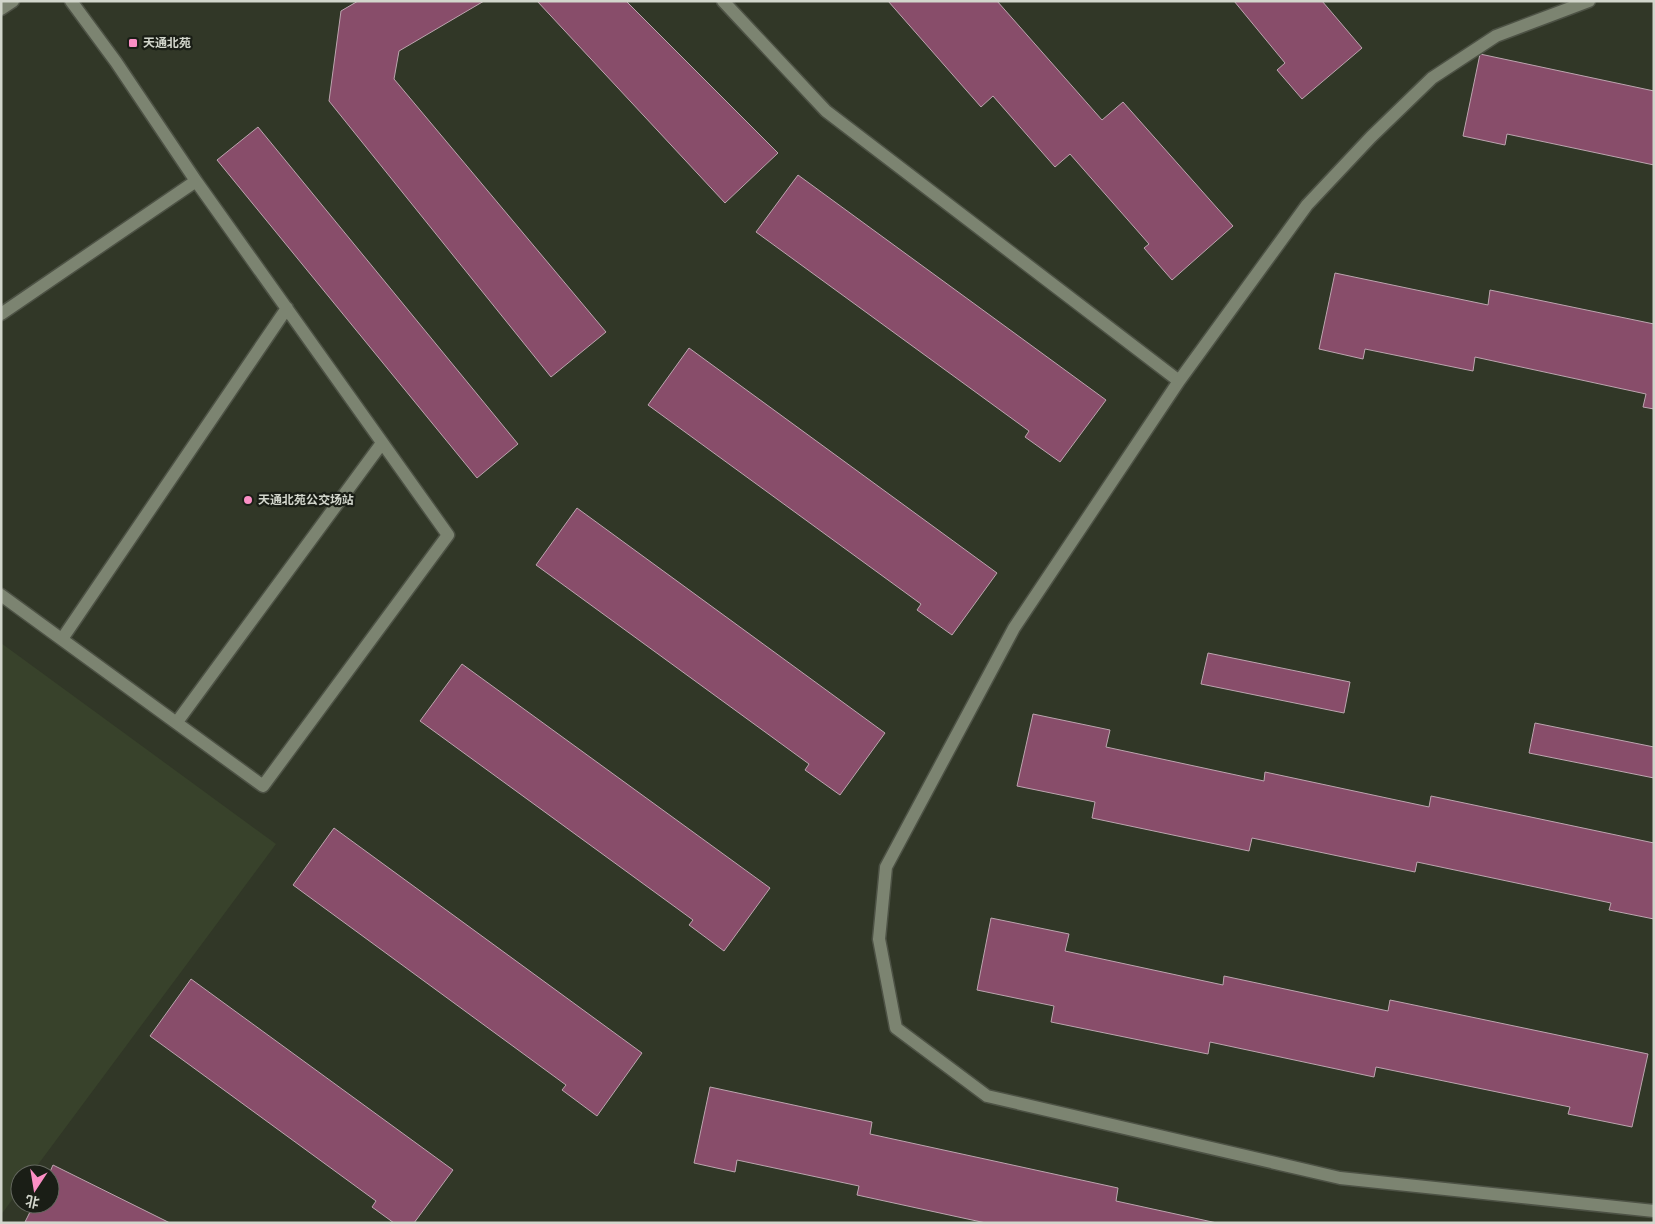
<svg xmlns="http://www.w3.org/2000/svg" width="1655" height="1224" viewBox="0 0 1655 1224" font-family="'IBM Plex Sans','Noto Sans SC',sans-serif">
<style>
.built{fill:#38422b}
.building{fill:#884d6a;stroke:#bca5af}
.lines{fill:none;stroke-linecap:round;stroke-linejoin:round}
.service-casing{stroke:#4d5245;stroke-width:15}
.minor-casing{stroke:#4d5245;stroke-width:15}
.secondary-casing{stroke:#4d5245;stroke-width:15}
.service{stroke:#7c8471;stroke-width:12}
.minor{stroke:#7c8471;stroke-width:12}
.secondary{stroke:#7c8471;stroke-width:12}
.poi-dot{fill:#fb8fc5;stroke:#1a1e16;stroke-width:2}
.labels{text-anchor:middle;stroke-width:4.5;stroke-linejoin:round;paint-order:stroke}
.poi-label{font-size:12px;font-weight:bold;fill:#d2d6cc;stroke:#1a1e16;text-anchor:start}
</style>
<rect width="100%" height="100%" fill="#313727"/>
<!-- built -->
<path class="built" d="M1,643l275,201 -245,330h-11v15l-19,26z"/>
<!-- building -->
<path class="building" d="M358,1h126l-85,50 -5,28 212,253 -55,45 -222,-276 12,-90z
M537,1h89l152,152 -53,50z
M888,1h109l105,119 21,-18 110,124 -61,54 -28,-32 5,-4 -79,-90 -15,13 -62,-71 -12,11z
M1234,1h88l40,47 -60,51 -25,-29 8,-7z
M1480,54l174,37v74l-147,-31 -2,11 -42,-9z
M258,127l260,317 -41,34 -260,-318z
M798,175l308,225 -46,62 -35,-25 4,-6 -273,-199z
M1335,273l153,32 2,-15 164,34v85l-11,-2 3,-13 -171,-37 -2,14 -108,-22 -2,10 -44,-10z
M689,348l308,225 -45,62 -35,-25 4,-6 -273,-199z
M577,508l308,225 -45,62 -35,-25 4,-6 -273,-199z
M1208,653l142,29 -6,31 -143,-29z
M462,664l308,224 -46,63 -35,-26 4,-5 -273,-199z
M1033,714l77,16 -4,17 158,34 1,-9 164,35 2,-11 223,47v76l-45,-9 2,-7 -194,-41 -2,10 -163,-34 -3,13 -157,-33 3,-16 -78,-16z
M1535,723l119,24v31l-125,-25z
M334,828l308,225 -45,63 -35,-26 4,-5 -273,-200z
M991,918l78,16 -4,17 158,34 1,-9 164,35 2,-11 258,54 -16,73 -64,-13 2,-7 -194,-40 -2,10 -164,-35 -2,12 -157,-32 3,-16 -77,-16z
M191,979l262,191 -39,53h-20l-22,-16 4,-6 -226,-165z
M710,1087l162,35 -2,12 248,54 -2,13 101,22h-231l-129,-28 2,-9 -122,-26 -2,12 -41,-9z
M53,1165l117,58 -145,-1 9,-18h16v-30h-1z"/>
<g class="lines">
<defs>
<path id="service" d="M1,314l195,-133 -80,-119 -45,-61
M1,595l262,191 185,-251 -252,-354
M62,639l225,-331
M177,722l205,-279"/>
<path id="minor" d="M723,1l103,110 353,270
M1589,1l-93,35 -64,42 -61,59 -64,68 -128,176 -165,247 -128,239 -7,72 17,89 91,68 353,82 314,33"/>
<path id="secondary" d="M1,9l12,-8"/>
</defs>
<!-- service casing -->
<use href="#service" class="service-casing"/>
<!-- minor casing -->
<use href="#minor" class="minor-casing"/>
<!-- secondary casing -->
<use href="#secondary" class="secondary-casing"/>
<!-- service -->
<use href="#service" class="service"/>
<!-- minor -->
<use href="#minor" class="minor"/>
<!-- secondary -->
<use href="#secondary" class="secondary"/>
</g>
<!-- markers -->
<g class="poi-dot">
<rect x="128" y="38" width="10" height="10" rx="2.5"/>
<circle cx="248" cy="500" r="5"/>
</g>
<g class="labels">
<!-- poi labels -->
<g class="poi-label">
<text x="143" y="47">天通北苑</text>
<text x="258" y="504">天通北苑公交场站</text>
</g>
</g>
<!-- border -->
<rect width="1655" height="1224" fill="none" stroke="#d2d6cc" stroke-width="5"/>
<!-- north arrow -->
<g transform="translate(35 1189) rotate(192)"><circle r="24" fill="#1a1e16" stroke="#64685f"/>
<path d="M0-4L9 19L0 12L-9 19Z" fill="#fb8fc5"/>
<text y="-8" font-size="14" font-weight="bold" text-anchor="middle" fill="#d2d6cc">北</text>
</g>
</svg>
